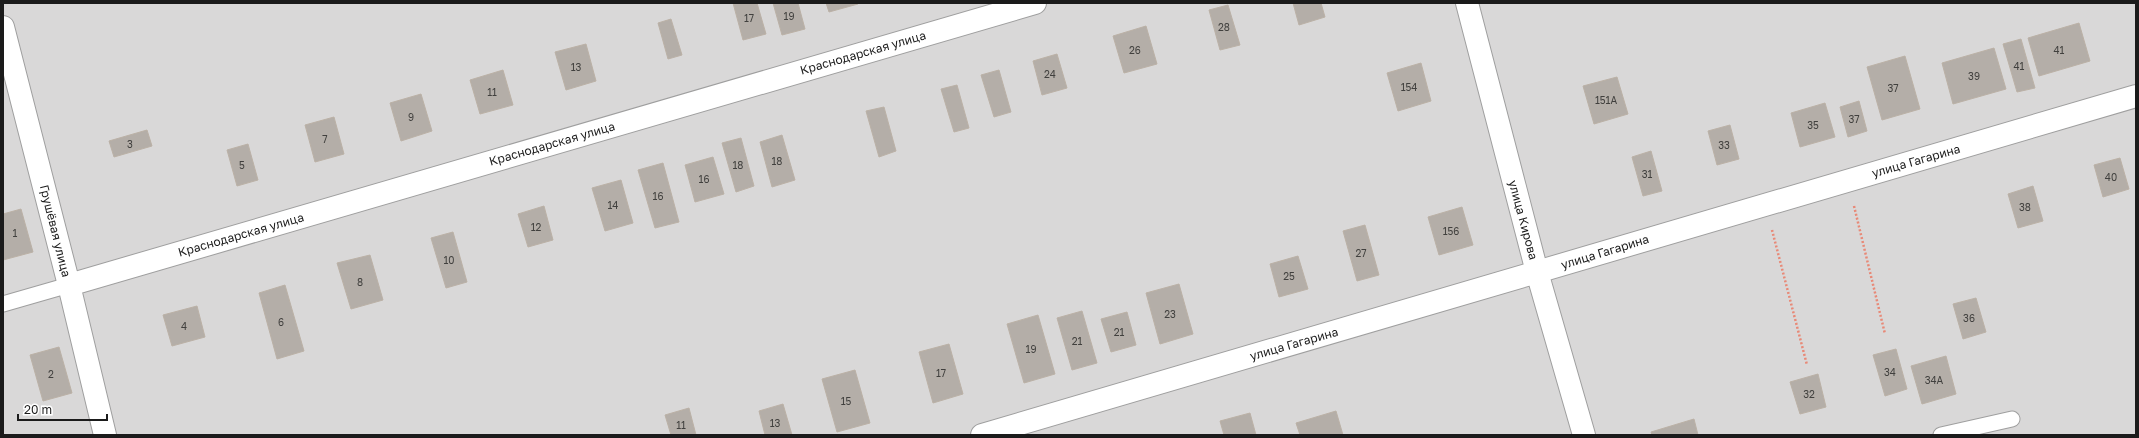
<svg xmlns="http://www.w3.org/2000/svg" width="2139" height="438" viewBox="0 0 2139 438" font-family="'Golos Text',sans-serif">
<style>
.residential{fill:#d9d8d8}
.building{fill:#b4aea8;stroke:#bbb1a6}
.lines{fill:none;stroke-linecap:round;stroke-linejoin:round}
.service-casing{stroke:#9f9f9f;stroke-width:17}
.minor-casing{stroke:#9f9f9f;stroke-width:24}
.tertiary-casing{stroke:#9f9f9f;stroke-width:24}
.path{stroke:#e88977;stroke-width:2.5;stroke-dasharray:2 2;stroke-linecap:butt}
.service{stroke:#fff;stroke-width:15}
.minor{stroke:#fff;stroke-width:22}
.tertiary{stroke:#fff;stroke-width:22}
.labels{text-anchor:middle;stroke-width:3.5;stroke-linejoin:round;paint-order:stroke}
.number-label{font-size:10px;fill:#41403e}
.street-label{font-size:12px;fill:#1b1b1b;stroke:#fff}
</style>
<rect width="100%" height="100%" fill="#ebe9e2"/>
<!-- residential -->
<path class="residential" d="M3,3h2133v432h-2133z"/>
<!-- building -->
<path class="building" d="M733,3h24l9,31 -23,6z
M773,3h25l7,26 -23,6z
M826,3h32v1l-29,8z
M1293,3h28l4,14 -26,8z
M1228,5l12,40 -20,5 -11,-40z
M671,19l11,36 -14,4 -10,-36z
M2079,23l11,38 -51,15 -11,-38z
M1146,26l11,38 -33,9 -11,-37z
M2021,39l14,49 -18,4 -14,-48z
M586,44l10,37 -30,9 -11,-38z
M1994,48l12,41 -53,15 -11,-41z
M1057,54l10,34 -25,7 -9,-34z
M1905,56l15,53 -38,11 -15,-53z
M1421,63l10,38 -33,10 -11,-38z
M503,70l10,35 -33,9 -10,-34z
M999,70l12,42 -17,5 -13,-42z
M1617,77l11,37 -34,10 -11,-38z
M957,85l12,43 -15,4 -13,-43z
M421,94l11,37 -31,10 -11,-38z
M1859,101l8,30 -19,6 -8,-30z
M1825,103l10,34 -35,10 -9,-34z
M884,107l12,44 -17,6 -13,-46z
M334,117l10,37 -29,8 -10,-37z
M1730,125l9,34 -22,6 -9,-34z
M147,130l5,16 -38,11 -5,-16z
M782,135l13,45 -23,7 -12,-45z
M741,138l13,48 -18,6 -14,-49z
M248,144l10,36 -21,6 -10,-36z
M1651,151l11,40 -19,5 -11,-39z
M713,157l11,37 -29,8 -10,-37z
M2120,158l9,31 -26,8 -9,-32z
M663,163l16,59 -24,6 -17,-58z
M621,180l12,43 -28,8 -13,-43z
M2033,186l10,35 -25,7 -10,-34z
M544,206l9,34 -25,7 -10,-33z
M1462,207l11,38 -34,10 -11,-38z
M21,209l12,43 -30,8v-46z
M1365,225l14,50 -22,6 -14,-50z
M453,232l14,50 -21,6 -15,-50z
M370,255l13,45 -32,9 -14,-46z
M1298,256l10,33 -29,8 -9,-33z
M1179,284l14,50 -33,10 -14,-51z
M285,285l19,66 -27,8 -18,-66z
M1976,298l10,34 -23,7 -10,-35z
M197,306l8,31 -33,9 -9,-31z
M1082,311l15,52 -25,7 -15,-52z
M1127,312l9,33 -25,7 -10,-33z
M1038,315l17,59 -31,9 -17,-59z
M949,344l14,50 -30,9 -14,-51z
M59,347l13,46 -29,8 -13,-46z
M1896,349l11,40 -22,7 -12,-41z
M1946,356l10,38 -34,10 -11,-38z
M855,370l15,53 -33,9 -15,-53z
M1818,374l8,33 -26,7 -10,-32z
M783,404l9,31h-27l-6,-24z
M689,408l7,27h-25l-6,-20z
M1336,411l7,24h-43l-4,-12z
M1250,413l6,22h-32l-4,-14z
M1694,419l4,16h-46l-1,-3z"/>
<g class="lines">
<defs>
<path id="service" d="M3,304l66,-19
M1941,435l71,-16"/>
<path id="minor" d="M3,27l66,258 36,150
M1537,272l47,163
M69,285l966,-282
M982,435l1154,-339"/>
<path id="tertiary" d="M1467,3l70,269"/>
</defs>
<!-- service casing -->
<use href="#service" class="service-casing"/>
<!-- minor casing -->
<use href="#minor" class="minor-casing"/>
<!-- tertiary casing -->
<use href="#tertiary" class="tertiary-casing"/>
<!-- path -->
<path class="path" d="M1854,206l31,128
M1772,230l35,135"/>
<!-- service -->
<use href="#service" class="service"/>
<!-- minor -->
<use href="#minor" class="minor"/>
<!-- tertiary -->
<use href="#tertiary" class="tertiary"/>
</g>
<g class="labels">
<!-- number labels -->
<g class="number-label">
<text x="789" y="20">19</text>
<text x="749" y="22">17</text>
<text x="1224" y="31">28</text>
<text x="1135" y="54">26</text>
<text x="2059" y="54">41</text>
<text x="2019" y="70">41</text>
<text x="576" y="71">13</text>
<text x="1050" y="78">24</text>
<text x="1974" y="80">39</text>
<text x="1409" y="91">154</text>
<text x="1893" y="92">37</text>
<text x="492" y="96">11</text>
<text x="1606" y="104">151А</text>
<text x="411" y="121">9</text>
<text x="1854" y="123">37</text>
<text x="1813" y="129">35</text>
<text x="325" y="143">7</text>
<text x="130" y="148">3</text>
<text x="1724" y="149">33</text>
<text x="777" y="165">18</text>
<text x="242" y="169">5</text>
<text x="738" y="169">18</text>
<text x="1647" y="178">31</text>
<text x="2111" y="181">40</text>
<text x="704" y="183">16</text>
<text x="658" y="200">16</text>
<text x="613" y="209">14</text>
<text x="2025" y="211">38</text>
<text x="536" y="231">12</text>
<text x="1451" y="235">156</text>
<text x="15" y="237">1</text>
<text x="1361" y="257">27</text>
<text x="449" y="264">10</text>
<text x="1289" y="280">25</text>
<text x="360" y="286">8</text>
<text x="1170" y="318">23</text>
<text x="1969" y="322">36</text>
<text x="281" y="326">6</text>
<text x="184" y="330">4</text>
<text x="1119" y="336">21</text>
<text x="1077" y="345">21</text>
<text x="1031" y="353">19</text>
<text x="1890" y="376">34</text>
<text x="941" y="377">17</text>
<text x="51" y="378">2</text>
<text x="1934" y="384">34А</text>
<text x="1809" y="398">32</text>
<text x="846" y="405">15</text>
<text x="775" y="427">13</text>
<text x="681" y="429">11</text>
</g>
<!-- street labels -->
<g class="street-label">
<text transform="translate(863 53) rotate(-16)" y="4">Краснодарская улица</text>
<text transform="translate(552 144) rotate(-16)" y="4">Краснодарская улица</text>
<text transform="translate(1916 161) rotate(-16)" y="4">улица Гагарина</text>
<text transform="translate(1523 220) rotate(75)" y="4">улица Кирова</text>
<text transform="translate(55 231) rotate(76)" y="4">Грушёвая улица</text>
<text transform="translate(241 235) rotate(-16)" y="4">Краснодарская улица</text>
<text transform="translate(1605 252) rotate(-17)" y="4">улица Гагарина</text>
<text transform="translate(1294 344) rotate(-16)" y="4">улица Гагарина</text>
</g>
</g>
<!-- border -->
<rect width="2139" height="438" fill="none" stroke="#1b1b1b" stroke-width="8"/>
<!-- scale -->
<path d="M18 414v6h89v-6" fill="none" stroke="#1b1b1b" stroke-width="2"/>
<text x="24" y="414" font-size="12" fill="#1b1b1b" stroke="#ffffff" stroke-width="3" paint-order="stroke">20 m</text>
</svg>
